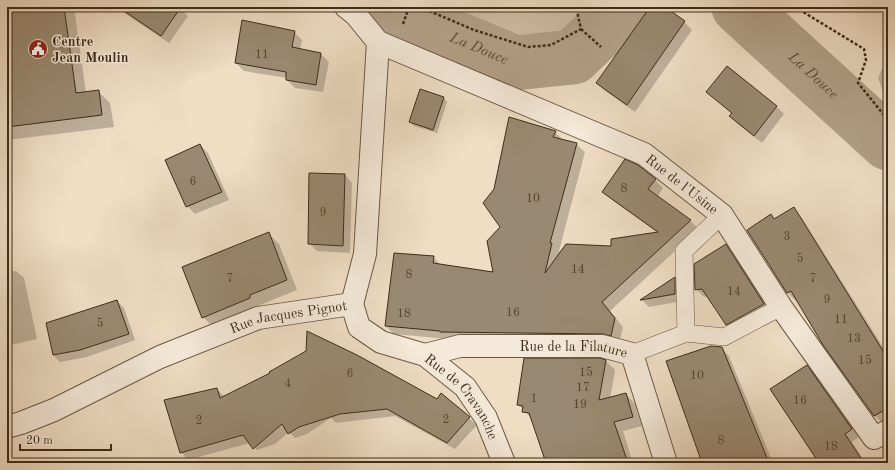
<svg xmlns="http://www.w3.org/2000/svg" width="895" height="470" viewBox="0 0 895 470" font-family="'Old Standard TT',serif">
<style>
.green{fill:#d1bfa7;stroke:#887660}
.shadow{fill:#0003}
.lines{fill:none;stroke-linecap:round;stroke-linejoin:round}
.river{stroke:#b3a18a;stroke-width:55}
.building{fill:#9a8972;stroke:#3e2d19}
.lane-casing{stroke:#6a5944;stroke-width:18}
.street-casing{stroke:#6a5944;stroke-width:24}
.path{stroke:#3e2d19;stroke-width:2.5;stroke-dasharray:3 2;stroke-linecap:butt}
.lane{stroke:#f5e9d9;stroke-width:17}
.street{stroke:#f5e9d9;stroke-width:22}
.labels{text-anchor:middle;stroke-width:3;stroke-linejoin:round;paint-order:stroke}
.number-label{font-size:12px;fill:#55442f}
.poi-label{font-size:14px;font-weight:bold;fill:#3e2d19;stroke:#f5e9d9;text-anchor:start}
.street-label{font-size:14px;fill:#3e2d19;stroke:#f5e9d9}
.water-label{font-size:15px;font-style:italic;fill:#5b4a35;stroke:#f5e9d9}
</style>
<rect width="100%" height="100%" fill="#efddc4"/>
<filter id="stains"><feTurbulence type="fractalNoise" baseFrequency=".005" numOctaves="4"/><feColorMatrix values="0 0 0 0 .2 0 0 0 0 .09 0 0 0 0 .02 0 0 0 .5 -.17"/></filter>
<radialGradient id="worn" r=".72"><stop offset=".6" stop-color="#630" stop-opacity="0"/><stop offset="1" stop-color="#630" stop-opacity=".3"/></radialGradient>
<!-- green -->
<path class="green" d="M410,7h195l-26,31 -33,12 -19,1 -107,-38z"/>
<!-- shadow -->
<path class="shadow" d="M7,7h67l12,86 12,-2 12,12 4,24 -107,13z
M118,7h61l9,9 -19,27 -46,-31z
M651,7h13l20,15 8,8 -57,82 -30,-21 -8,-8z
M294,32l8,8 -2,10 21,4 8,8 -6,30 -28,-4 -8,-8v-2l-43,-7 -8,-8z
M888,55v42l-5,-5 -5,-14z
M727,67l50,40 7,7 -22,29 -24,-19 -7,-8 1,-2 -25,-22z
M444,98l3,4 -10,31 -23,-7 -4,-4z
M555,132l9,9 12,3 9,8 -26,99 2,2 51,-6 46,-14 -46,-33 -9,-8 52,-12 8,8 -6,9 33,24 9,8 -89,82 13,16 -4,16 -171,-4 -54,-5 -8,-8 47,-69 8,8 54,8 6,-46z
M200,145l8,8 21,47 -34,14 -8,-8z
M345,175l7,8 -2,70 -33,-2 -8,-8z
M793,209l9,9 86,137v67l-4,3 -9,-9 -51,-71 -26,-44 -1,1 -9,-9 -40,-63 27,-10z
M269,234l10,10 18,46 -37,15v4l-46,19 -11,-11z
M726,245l7,8 38,59 -36,20 -8,-8 -19,-28 -4,1 -8,-8z
M16,271l8,7 13,61 -30,7v-74z
M675,279l7,7v15l-33,6 -7,-7z
M117,301l7,7 11,32 -48,17 -27,5 -7,-7 -6,-31z
M721,348l8,8 44,107h-70l-36,-101z
M600,360l6,1 9,9 -5,29 16,-5 9,10 7,22 -19,5 10,32h-86l-14,-43 -15,-16z
M807,367l8,7 44,63 -7,5 14,21h-46z
M272,374l197,44 8,7 -22,24 -60,-33 -59,7 -5,-5 -24,16 -12,4 -6,-6 -14,12 -18,6 -7,-7 -62,17 -7,-8 36,-63 8,8z
M312,460l9,3h-10z"/>
<g class="lines">
<!-- river -->
<g class="river">
<path id="s1" d="M393,7l12,10 110,46 58,-6 43,-41 8,-9"/>
<path id="s2" d="M739,7l149,136"/>
</g>
</g>
<!-- building -->
<path class="building" d="M7,7h57l12,86 23,-3 3,25 -95,12z
M118,7h63l-20,29z
M650,7h15l20,14 -58,84 -31,-22z
M242,20l53,11 -3,16 29,6 -5,32 -30,-5v-8l-51,-9z
M727,66l50,40 -23,30 -25,-20 3,-3 -26,-21z
M420,89l24,8 -11,33 -24,-8z
M509,117l47,14 -3,6 24,6 -27,100h2l-7,30 21,-29 45,2v-7l47,-7 -56,-40 23,-33 13,6 18,14 -8,10 43,31 -89,82 13,16 -4,18 -9,-2 -162,-2v-1l-55,-5 9,-73 40,3 -1,7 60,9 -6,-31 13,-14 -17,-24 11,-14z
M200,144l22,48 -36,15 -21,-47z
M309,173l36,1 -2,72 -35,-2z
M794,207l94,152v49l-14,8 -51,-71 -32,-54 -4,2 -40,-63 24,-16 3,5z
M269,232l18,48 -37,15v3l-48,20 -20,-51z
M726,244l38,60 -38,21 -24,-36 -7,1 -1,-26z
M675,277v17l-34,6h-1z
M117,300l12,34 -49,16 -27,5 -7,-32z
M307,331l50,24 80,44 4,-6 29,24 -23,26 -60,-34 -47,5 -41,13 -11,7 -6,-10 -29,25 -10,-14 -63,18 -16,-53 53,-12 3,10 50,-25 -1,-1 37,-21z
M711,346l11,1 47,116h-67l-36,-102z
M524,358h76l6,2 -7,40 27,-7 7,24 -19,5 14,41h-82l-17,-50 -7,-1 1,-6 -6,-1z
M807,365l45,64 -7,5 19,29h-45l-49,-74z"/>
<g class="lines">
<defs>
<path id="lane" d="M686,333l38,4 57,-30
M632,354l54,-21 -2,-82 38,-36"/>
<g id="street">
<path d="M346,7l10,8 22,27 -13,212 -13,50"/>
<path id="s3" d="M378,42l266,112 78,61 59,92 93,131 14,-7"/>
<path id="s4" d="M352,304l7,23 22,15 44,13 40,32 21,31 18,45"/>
<path id="s5" d="M425,355l35,-9h142l30,8 34,109"/>
<path id="s6" d="M7,427l14,-4 33,-13 106,-53 98,-39 94,-14"/>
</g>
</defs>
<!-- lane casing -->
<use href="#lane" class="lane-casing"/>
<!-- street casing -->
<use href="#street" class="street-casing"/>
<!-- path -->
<path class="path" d="M420,7l54,23 54,17 23,-2 30,-16 -5,-22
M795,7l69,42 2,11 -8,23 30,37
M403,24l6,-17
M581,29l20,18
M23,462l2,1"/>
<!-- lane -->
<use href="#lane" class="lane"/>
<!-- street -->
<use href="#street" class="street"/>
</g>
<!-- icons -->
<defs>
<symbol id="civic-disc" viewBox="-11 -11 22 22"><circle r="9.5" fill="#8f2418" stroke="#f5e9d9"/><path d="M-.6-6.5H3V-4.5H.6V-3L4-1V1h2V6H-6V1h2V-1L-.6-3ZM-1.2 2.5V6h2.4V2.5Z" fill="#fff"/></symbol>
</defs>
<g fill-rule="evenodd">
<use href="#civic-disc" x="27" y="38" width="22" height="22"/>
</g>
<g class="labels">
<!-- number labels -->
<g class="number-label">
<text x="262" y="58">11</text>
<text x="193" y="185">6</text>
<text x="624" y="192">8</text>
<text x="533" y="202">10</text>
<text x="323" y="216">9</text>
<text x="787" y="240">3</text>
<text x="800" y="262">5</text>
<text x="578" y="273">14</text>
<text x="409" y="278">8</text>
<text x="230" y="282">7</text>
<text x="813" y="282">7</text>
<text x="734" y="295">14</text>
<text x="827" y="303">9</text>
<text x="513" y="316">16</text>
<text x="404" y="317">18</text>
<text x="841" y="323">11</text>
<text x="100" y="327">5</text>
<text x="854" y="342">13</text>
<text x="865" y="364">15</text>
<text x="586" y="376">15</text>
<text x="350" y="377">6</text>
<text x="697" y="379">10</text>
<text x="288" y="387">4</text>
<text x="583" y="391">17</text>
<text x="534" y="402">1</text>
<text x="800" y="404">16</text>
<text x="580" y="408">19</text>
<text x="446" y="423">2</text>
<text x="199" y="424">2</text>
<text x="721" y="444">8</text>
<text x="831" y="450">18</text>
</g>
<!-- poi labels -->
<g class="poi-label">
<text x="52" y="46">Centre<tspan x="52" dy="16">Jean Moulin</tspan></text>
</g>
<!-- street labels -->
<g class="street-label">
<text dy="5" stroke="none"><textPath href="#s3" startOffset="337">Rue de l'Usine</textPath></text>
<text dy="5" stroke="none"><textPath href="#s6" startOffset="304">Rue Jacques Pignot</textPath></text>
<text dy="5" stroke="none"><textPath href="#s5" startOffset="150">Rue de la Filature</textPath></text>
<text dy="5" stroke="none"><textPath href="#s4" startOffset="153">Rue de Cravanche</textPath></text>
</g>
<!-- water labels -->
<g class="water-label">
<text dy="5" stroke="none"><textPath href="#s1" startOffset="96">La Douce</textPath></text>
<text dy="5" stroke="none"><textPath href="#s2" startOffset="101">La Douce</textPath></text>
</g>
</g>
<!-- margin -->
<rect width="895" height="470" fill="none" stroke="#efddc4" stroke-width="24"/>
<rect x="8" y="8" width="879" height="454" fill="none" stroke="#3e2d19" stroke-width="2"/>
<rect x="12" y="12" width="871" height="446" fill="none" stroke="#3e2d19"/>
<!-- scale -->
<path d="M20 444v6h91v-6" fill="none" stroke="#3e2d19" stroke-width="2"/>
<text x="26" y="444" font-size="12" fill="#3e2d19" stroke="#f5e9d9" stroke-width="3" paint-order="stroke">20 m</text>
<rect width="100%" height="100%" filter="url(#stains)"/>
<rect width="100%" height="100%" fill="url(#worn)"/>
</svg>
